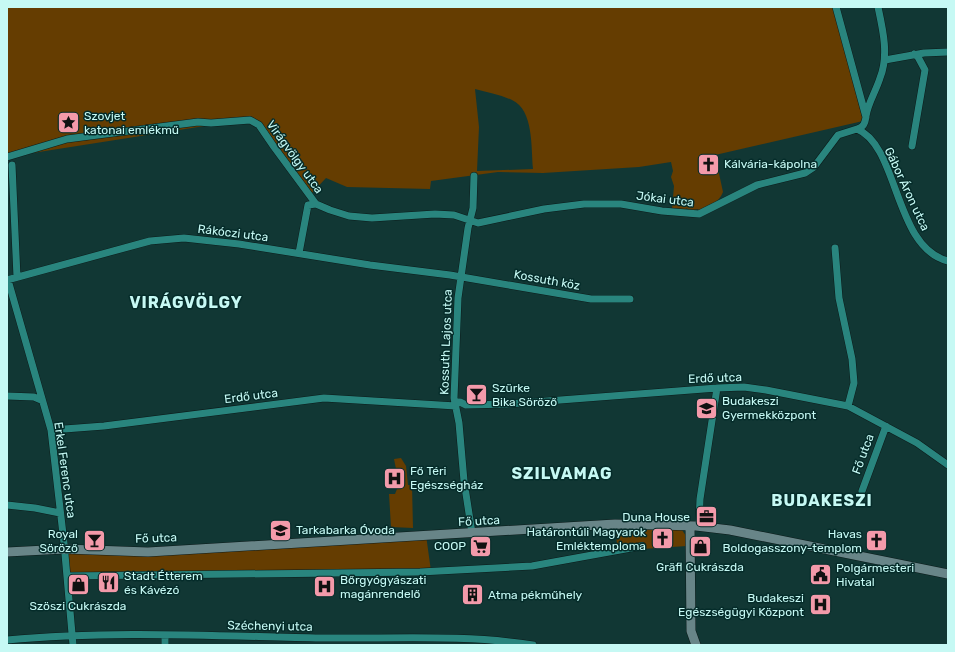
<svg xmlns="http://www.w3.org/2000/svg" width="955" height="652" viewBox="0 0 955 652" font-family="Rubik,sans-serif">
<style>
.green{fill:#653d01;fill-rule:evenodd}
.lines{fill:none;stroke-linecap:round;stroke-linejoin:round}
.street-casing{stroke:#0c1b1a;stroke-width:8}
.secondary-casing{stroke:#0c1b1a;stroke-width:10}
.street{stroke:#29857e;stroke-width:7}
.secondary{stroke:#688588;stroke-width:9}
.labels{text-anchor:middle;stroke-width:3;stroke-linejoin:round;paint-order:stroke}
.poi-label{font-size:12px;fill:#c6f9f4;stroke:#052c2a;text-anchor:start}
.street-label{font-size:12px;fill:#c6f9f4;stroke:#052c2a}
.district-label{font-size:16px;font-weight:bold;letter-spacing:1px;fill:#c6f9f4;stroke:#052c2a}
</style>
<rect width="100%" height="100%" fill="#113734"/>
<!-- green -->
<path class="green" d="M7,7h827l29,114 -148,34 8,37c-4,11 -15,14 -24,19l-1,-2 -9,2 -2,-3 -4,3 -11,-2 2,-23 -3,-9 2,-6 -2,-9 -32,5 -96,6 -45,-1 -67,9 -1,8 -83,-2 -21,-9 -16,17 -51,-70 -29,-3 -223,35zM475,89c12,3 26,6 37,11 22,10 19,48 21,69l-56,2 2,-44z
M401,458l5,8 2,19h4l1,43 -22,-1 -2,-33h6l4,-10 -5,-25z
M674,529l8,1 4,6 1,10 -45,3 -2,-5 -23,3 -1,-17z
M426,535l5,36 -364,5 -2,-27 83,3z"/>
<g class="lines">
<defs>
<path id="street" d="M836,7l30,110c-1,6 -2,10 -9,12 42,17 37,119 91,132
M885,60l39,-7 24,-1
M866,116c2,-13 10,-25 14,-38 9,-22 3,-48 -2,-71
M912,146l13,-76 -7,-13 -4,-3
M7,157l60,-18 131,-17 13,1 39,-3 9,5 15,22 42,57 14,6 19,6 23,2 63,-4 19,1 24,8 66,-14 40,-5h37l41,7 37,3 58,-29 48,-12 9,-6 24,-32 19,-6
M12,165l5,112
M835,248l4,50 13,61 2,24 -6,23
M299,253l9,-48 8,-1
M7,280l143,-39 34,-3 55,6 131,21 80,10 141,24h39
M8,280l43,150 13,113 9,102
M7,396l27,1 7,3
M455,402h5l6,3 42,-1 209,-16 27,-1 22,3 82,16 69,37 31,22
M51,430l53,-4 220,-28 132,8
M862,491l24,-65
M7,505l28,3 25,5
M699,526l1,-27 17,-111
M472,533l-8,-52 -5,-58 -5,-25 4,-100 10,-70 5,-20 1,-32
M67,576l353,-4 112,-6 110,-20
M7,640c104,-10 210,-4 314,-2 69,1 144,-4 212,7
M165,645v-9"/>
<path id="secondary" d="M690,526l1,105 5,14
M7,552l58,-3 83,3 467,-28 81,2 34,4 218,44"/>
</defs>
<!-- street casing -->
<use href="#street" class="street-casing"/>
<!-- secondary casing -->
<use href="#secondary" class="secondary-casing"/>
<!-- street -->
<use href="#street" class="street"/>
<!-- secondary -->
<use href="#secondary" class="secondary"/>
</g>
<!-- icons -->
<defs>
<symbol id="sight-square" viewBox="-11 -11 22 22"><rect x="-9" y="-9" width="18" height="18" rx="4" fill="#f39aaa" stroke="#052c2a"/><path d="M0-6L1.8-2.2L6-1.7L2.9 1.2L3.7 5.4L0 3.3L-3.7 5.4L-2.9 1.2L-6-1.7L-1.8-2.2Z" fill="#111"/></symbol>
<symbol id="church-square" viewBox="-11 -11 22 22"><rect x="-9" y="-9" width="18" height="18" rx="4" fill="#f39aaa" stroke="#052c2a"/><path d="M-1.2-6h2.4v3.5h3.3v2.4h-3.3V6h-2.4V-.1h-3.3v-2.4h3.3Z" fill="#111"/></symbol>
<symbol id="bar-square" viewBox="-11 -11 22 22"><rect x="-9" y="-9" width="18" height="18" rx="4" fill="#f39aaa" stroke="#052c2a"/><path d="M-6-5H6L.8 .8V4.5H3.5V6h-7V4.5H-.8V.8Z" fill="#111"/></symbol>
<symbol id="school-square" viewBox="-11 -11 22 22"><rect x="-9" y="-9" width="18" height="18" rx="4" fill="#f39aaa" stroke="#052c2a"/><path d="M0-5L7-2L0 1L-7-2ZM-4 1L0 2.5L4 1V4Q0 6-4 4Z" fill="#111"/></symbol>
<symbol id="hospital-square" viewBox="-11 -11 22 22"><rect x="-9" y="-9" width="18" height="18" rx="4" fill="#f39aaa" stroke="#052c2a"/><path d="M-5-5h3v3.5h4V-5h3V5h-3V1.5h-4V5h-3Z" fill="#111"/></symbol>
<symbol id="office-square" viewBox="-11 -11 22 22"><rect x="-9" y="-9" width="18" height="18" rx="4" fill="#f39aaa" stroke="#052c2a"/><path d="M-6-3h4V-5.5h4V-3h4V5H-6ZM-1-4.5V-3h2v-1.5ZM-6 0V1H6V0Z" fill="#111"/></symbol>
<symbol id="supermarket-square" viewBox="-11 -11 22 22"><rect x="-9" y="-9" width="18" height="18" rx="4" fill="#f39aaa" stroke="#052c2a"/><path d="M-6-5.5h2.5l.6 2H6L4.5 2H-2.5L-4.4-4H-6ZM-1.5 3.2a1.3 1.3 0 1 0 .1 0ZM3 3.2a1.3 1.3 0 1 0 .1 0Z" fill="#111"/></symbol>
<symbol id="shop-square" viewBox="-11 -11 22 22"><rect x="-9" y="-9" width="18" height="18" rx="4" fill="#f39aaa" stroke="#052c2a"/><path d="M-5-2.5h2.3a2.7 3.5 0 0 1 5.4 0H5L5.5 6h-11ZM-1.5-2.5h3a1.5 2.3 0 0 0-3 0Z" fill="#111"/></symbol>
<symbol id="civic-square" viewBox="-11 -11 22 22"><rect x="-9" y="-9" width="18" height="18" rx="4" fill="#f39aaa" stroke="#052c2a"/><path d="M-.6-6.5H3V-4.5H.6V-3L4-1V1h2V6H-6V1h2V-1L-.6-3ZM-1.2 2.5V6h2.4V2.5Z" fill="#111"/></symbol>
<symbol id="restaurant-square" viewBox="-11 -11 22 22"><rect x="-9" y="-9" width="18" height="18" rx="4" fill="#f39aaa" stroke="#052c2a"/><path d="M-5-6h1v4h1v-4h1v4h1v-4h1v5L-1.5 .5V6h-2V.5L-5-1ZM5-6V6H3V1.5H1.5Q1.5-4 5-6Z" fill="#111"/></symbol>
<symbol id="building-square" viewBox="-11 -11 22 22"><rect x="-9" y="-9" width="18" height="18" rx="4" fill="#f39aaa" stroke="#052c2a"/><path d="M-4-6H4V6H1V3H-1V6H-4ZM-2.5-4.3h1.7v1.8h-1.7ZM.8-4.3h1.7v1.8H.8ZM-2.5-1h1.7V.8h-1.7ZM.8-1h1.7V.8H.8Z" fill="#111"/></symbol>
</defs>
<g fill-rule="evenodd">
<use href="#sight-square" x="56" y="110" width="25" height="25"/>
<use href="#church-square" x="696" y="152" width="25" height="25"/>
<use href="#bar-square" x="464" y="382" width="25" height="25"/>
<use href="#school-square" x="694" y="396" width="25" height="25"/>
<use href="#hospital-square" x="382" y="466" width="25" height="25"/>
<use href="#office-square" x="694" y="504" width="25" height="25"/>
<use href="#school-square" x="268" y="518" width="25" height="25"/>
<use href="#church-square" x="650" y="526" width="25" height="25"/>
<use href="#bar-square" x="82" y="528" width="25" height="25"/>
<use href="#church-square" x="864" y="528" width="25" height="25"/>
<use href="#supermarket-square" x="468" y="534" width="25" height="25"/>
<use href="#shop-square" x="688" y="534" width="25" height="25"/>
<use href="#civic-square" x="808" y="562" width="25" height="25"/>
<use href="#restaurant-square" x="96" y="570" width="25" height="25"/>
<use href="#shop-square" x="66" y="572" width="25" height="25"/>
<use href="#hospital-square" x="312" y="574" width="25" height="25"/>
<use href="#building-square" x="460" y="582" width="25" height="25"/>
<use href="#hospital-square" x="808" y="592" width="25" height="25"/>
</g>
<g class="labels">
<!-- poi labels -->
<g class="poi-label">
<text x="84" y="120">Szovjet<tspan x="84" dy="14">katonai emlékmű</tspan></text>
<text x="724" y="168">Kálvária-kápolna</text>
<text x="492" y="392">Szürke<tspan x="492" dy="14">Bika Söröző</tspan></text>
<text x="722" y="405">Budakeszi<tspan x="722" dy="14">Gyermekközpont</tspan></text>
<text x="410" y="475">Fő Téri<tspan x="410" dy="14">Egészségház</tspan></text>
<text x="690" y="521" text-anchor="end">Duna House</text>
<text x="296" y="534">Tarkabarka Óvoda</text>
<text x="646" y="536" text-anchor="end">Határontúli Magyarok<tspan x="646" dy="14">Emléktemploma</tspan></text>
<text x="78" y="538" text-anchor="end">Royal<tspan x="78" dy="14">Söröző</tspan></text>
<text x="862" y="538" text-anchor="end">Havas<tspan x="862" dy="14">Boldogasszony-templom</tspan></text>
<text x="466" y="550" text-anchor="end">COOP</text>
<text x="700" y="571" text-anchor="middle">Gräfl Cukrászda</text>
<text x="836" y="572">Polgármesteri<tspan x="836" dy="14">Hivatal</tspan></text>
<text x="124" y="580">Stadt Étterem<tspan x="124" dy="14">és Kávézó</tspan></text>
<text x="340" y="584">Bőrgyógyászati<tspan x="340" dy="14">magánrendelő</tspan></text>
<text x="488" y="599">Atma pékműhely</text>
<text x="804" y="602" text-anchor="end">Budakeszi<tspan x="804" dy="14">Egészségügyi Központ</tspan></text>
<text x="78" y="610" text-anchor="middle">Szöszi Cukrászda</text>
</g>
<!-- street labels -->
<g class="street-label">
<text transform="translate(295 157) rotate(54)" y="4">Virágvölgy utca</text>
<text transform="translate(907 189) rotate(65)" y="4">Gábor Áron utca</text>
<text transform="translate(665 199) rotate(7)" y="4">Jókai utca</text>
<text transform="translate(233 233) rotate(7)" y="4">Rákóczi utca</text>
<text transform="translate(547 280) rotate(10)" y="4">Kossuth köz</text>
<text transform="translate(446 342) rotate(-88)" y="4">Kossuth Lajos utca</text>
<text transform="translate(715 378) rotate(-2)" y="4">Erdő utca</text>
<text transform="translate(251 396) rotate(-7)" y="4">Erdő utca</text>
<text transform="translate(863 454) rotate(-70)" y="4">Fő utca</text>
<text transform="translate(65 470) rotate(82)" y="4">Erkel Ferenc utca</text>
<text transform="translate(479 521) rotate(-3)" y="4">Fő utca</text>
<text transform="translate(156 538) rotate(-2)" y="4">Fő utca</text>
<text transform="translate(270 626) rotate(1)" y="4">Széchenyi utca</text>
</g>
<!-- district labels -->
<g class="district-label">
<text x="186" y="308">VIRÁGVÖLGY</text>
<text x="562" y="479">SZILVAMAG</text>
<text x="822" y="506">BUDAKESZI</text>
</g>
</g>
<!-- border -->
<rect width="955" height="652" fill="none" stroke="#c6f9f4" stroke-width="16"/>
</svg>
